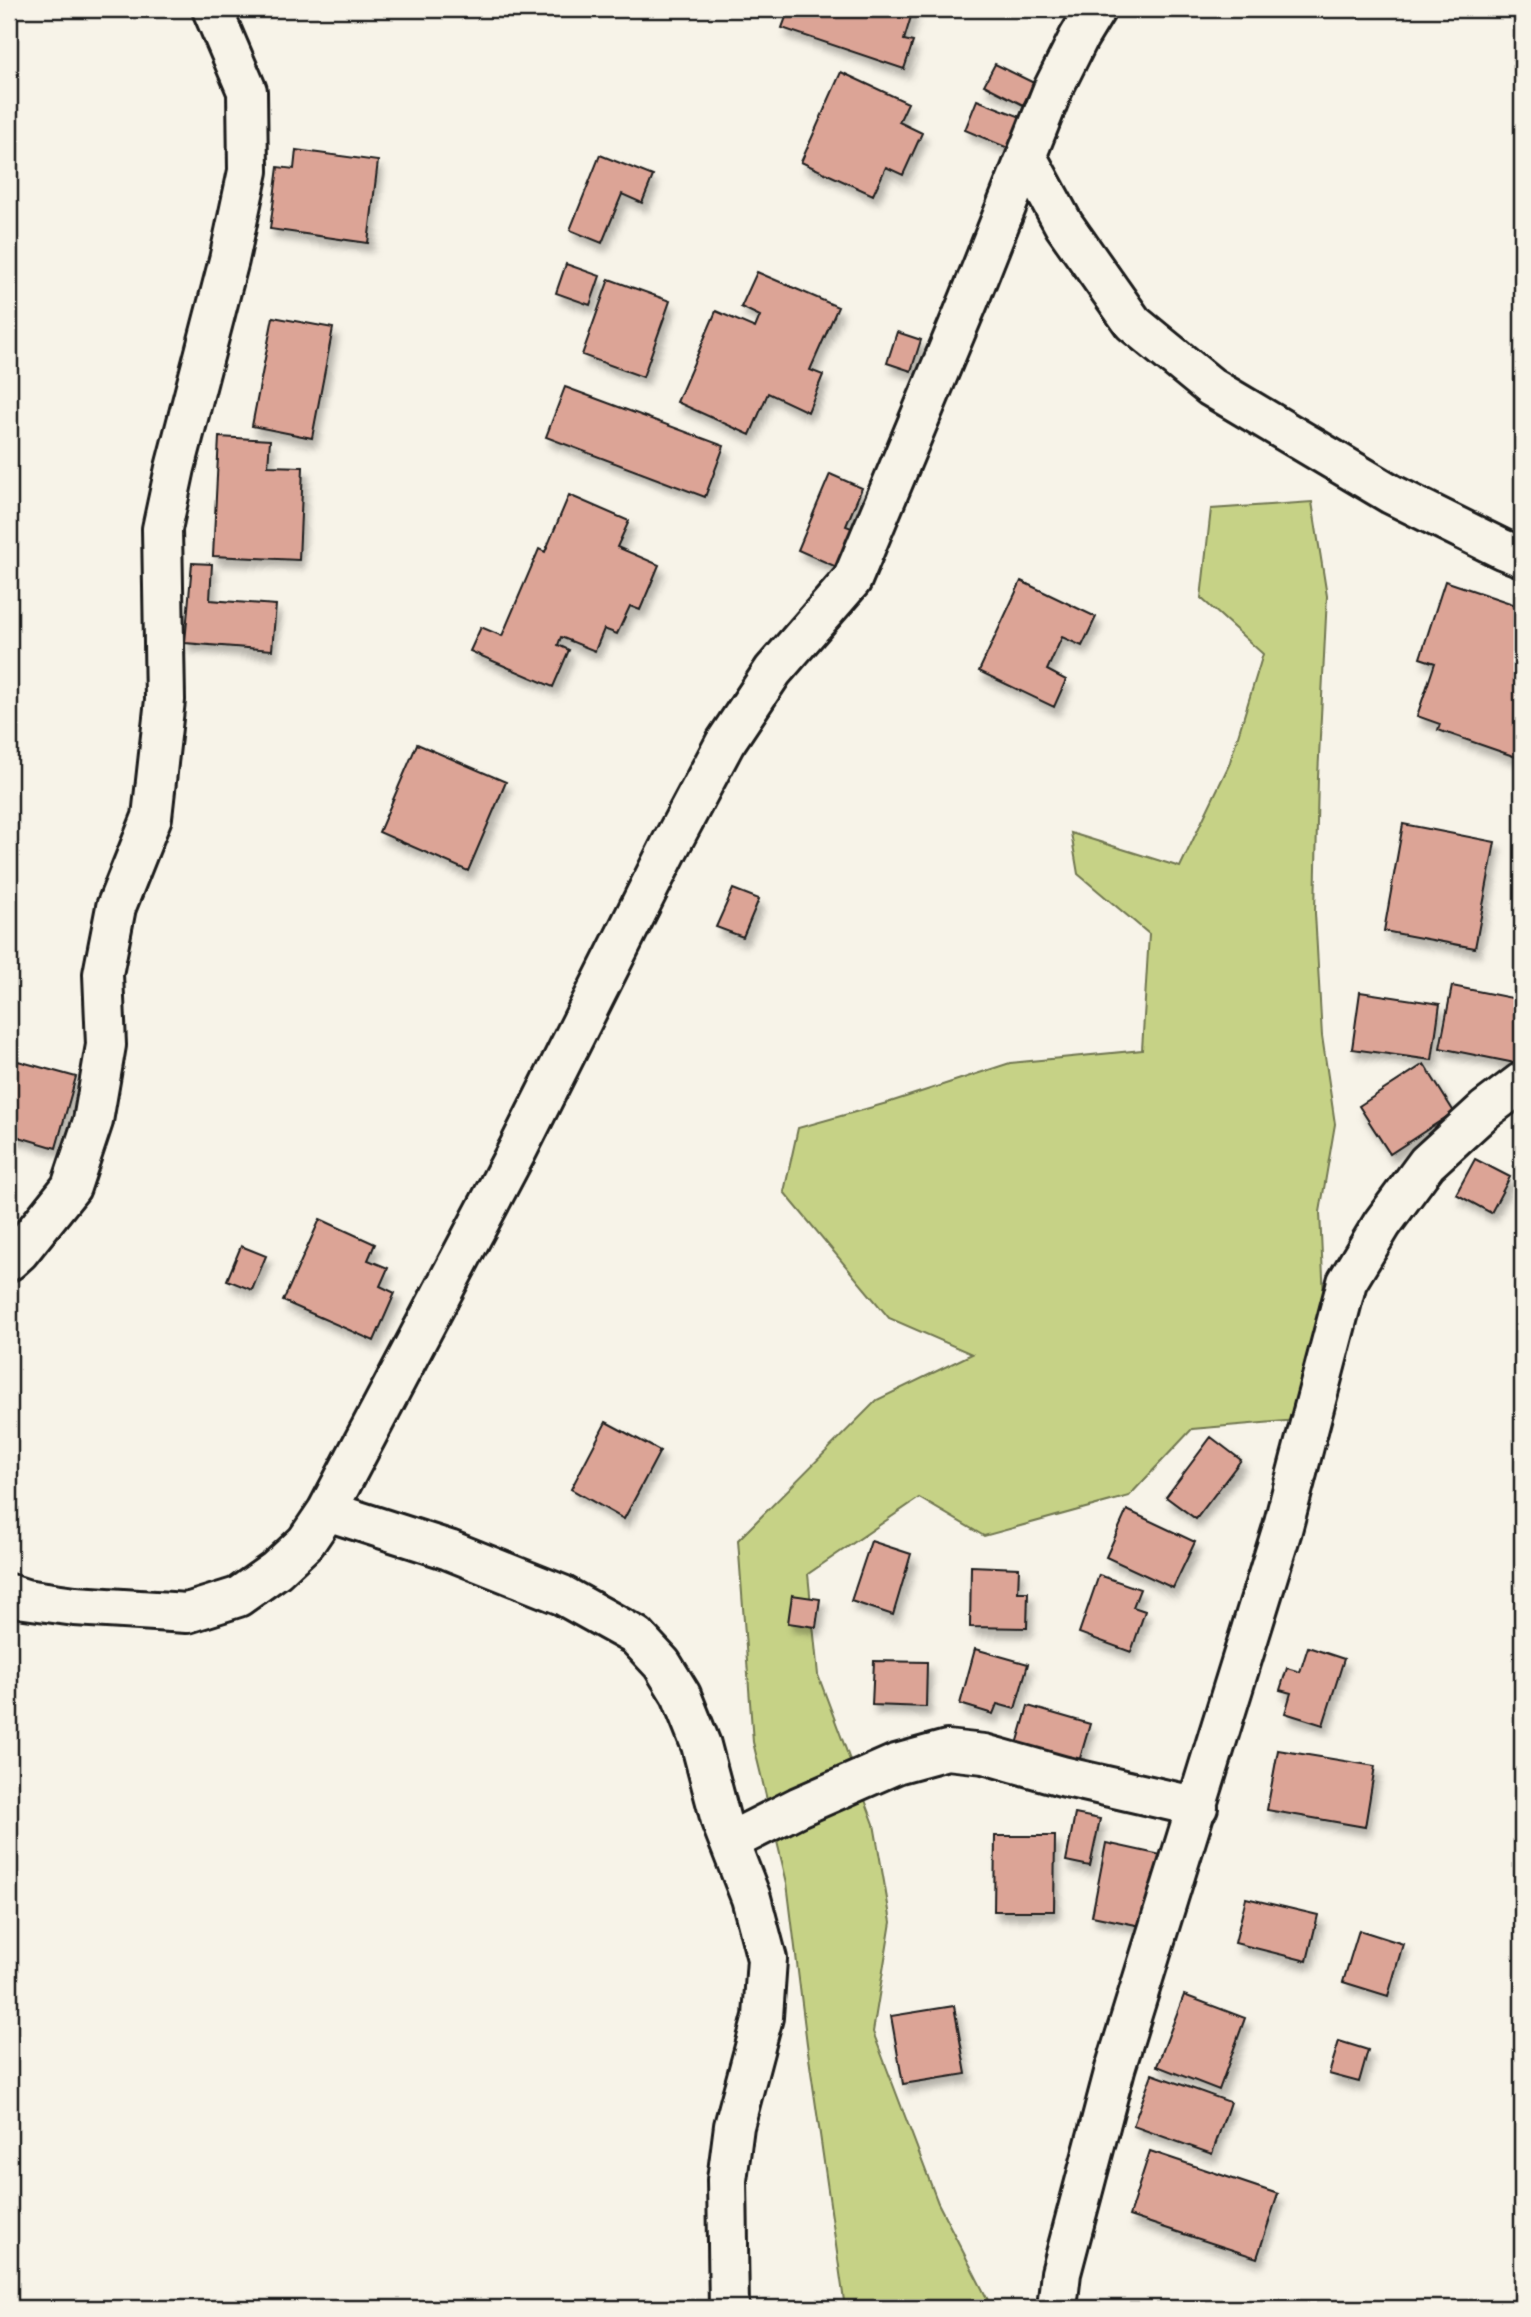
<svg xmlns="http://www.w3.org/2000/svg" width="1531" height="2317" viewBox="0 0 1531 2317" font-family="Caveat,sans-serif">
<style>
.green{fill:#c6d286;stroke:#717751;stroke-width:2}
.building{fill:#dca496;stroke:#1c1c1c;stroke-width:2;filter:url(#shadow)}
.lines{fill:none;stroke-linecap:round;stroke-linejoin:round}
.minor-casing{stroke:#1c1c1c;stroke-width:44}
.minor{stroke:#f7f3e8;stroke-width:38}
</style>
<defs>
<filter id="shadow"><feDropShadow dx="4.5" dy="8" stdDeviation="3.5" flood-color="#0004"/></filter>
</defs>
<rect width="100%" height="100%" fill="#f7f3e8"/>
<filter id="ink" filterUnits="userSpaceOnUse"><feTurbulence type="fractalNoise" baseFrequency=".0143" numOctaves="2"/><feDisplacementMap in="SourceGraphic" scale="14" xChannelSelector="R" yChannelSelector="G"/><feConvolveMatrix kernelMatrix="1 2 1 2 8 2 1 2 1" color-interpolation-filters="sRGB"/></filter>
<g filter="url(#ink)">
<!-- green -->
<path class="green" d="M1312,502l15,94 -9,181 -3,136 7,123 13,88 -15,88 6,131 -29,77 -105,9 -63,67 -145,40 -65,-38 -111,76 10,101 56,149 17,98 -18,110 65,171 54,105h-147l-38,-264 -20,-161 -34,-141 -15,-202 139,-140 95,-46 -83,-36 -105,-126 14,-64 89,-25 123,-40 132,-13 7,-116 -71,-60 -7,-41 109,34 49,-102 34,-111 -62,-56 10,-89z"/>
<!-- building -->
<path class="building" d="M789,9l124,1 -9,30 9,2 -9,27 -122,-41z
M995,64l39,19 -11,22 -39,-20z
M841,72l67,31 -9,19 23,11 -19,42 -17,-8 -13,28 -72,-33z
M977,100l44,17 -13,31 -43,-18z
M296,150l82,11 -10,82 -98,-14 8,-62 16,2z
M600,155l53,21 -11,27 -20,-9 -20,49 -32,-13z
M566,264l34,12 -10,29 -34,-12z
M757,272l81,35 -28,63 13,5 -15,37 -40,-19 -18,42 -73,-33 39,-91 39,17 5,-12 -19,-9z
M609,279l61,22 -27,76 -61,-22z
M273,317l60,11 -21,110 -60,-12z
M897,332l24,8 -10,31 -24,-8z
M565,387l159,59 -19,51 -159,-60z
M219,437l51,3 -2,26 35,1 -4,93 -86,-4z
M830,474l32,14 -16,38 11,4 -16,39 -43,-19z
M569,495l60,26 -12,26 42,18 -19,45 -10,-4 -13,28 -13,-5 -9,22 -34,-14 -3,8 11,5 -16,37 -83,-36 11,-24 21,9 37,-87 6,3z
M192,563l20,1 -2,36 66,5 -4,45 -87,-7z
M1021,581l75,36 -14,29 -20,-9 -15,33 19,10 -12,27 -75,-36z
M1445,581l77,26v152l-84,-29 2,-6 -23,-8 18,-53 -15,-5z
M417,744l89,38 -38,89 -89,-39z
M1403,824l92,18 -20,106 -91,-17z
M733,889l26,10 -16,38 -27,-10z
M1452,986l70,14v27l-7,36 -75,-15z
M1360,992l80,12 -8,56 -80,-11z
M18,1061l58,16 -20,71 -47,-14v-40z
M1424,1064l30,48 -64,42 -31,-48z
M1475,1159l35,18 -19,36 -35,-19z
M320,1219l55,25 -7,16 20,8 -8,18 15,7 -21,48 -91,-40z
M241,1246l25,10 -14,34 -25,-10z
M606,1422l54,29 -36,68 -53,-30z
M1211,1437l30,23 -45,59 -30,-22z
M1127,1510l68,32 -22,46 -67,-31z
M871,1541l40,13 -18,61 -42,-14z
M971,1566l48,2 -1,24h10l-1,36 -57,-1z
M1099,1575l41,14 -7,18 12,4 -14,41 -52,-19z
M792,1595l28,4 -4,28 -28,-4z
M1308,1647l36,12 -21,66 -38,-12 6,-20 -11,-3 7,-22 13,4z
M975,1649l53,15 -13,45 -18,-5 -4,10 -33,-10z
M874,1661l53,1 -1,45 -54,-2z
M1028,1706l62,18 -12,41 -62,-17z
M1278,1750l97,16 -10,61 -98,-17z
M1075,1814l25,5 -10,47 -24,-5z
M995,1836h60l-1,75h-60z
M1106,1843l55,12 -15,72 -54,-11z
M1246,1898l72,17 -11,46 -72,-18z
M1359,1930l44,14 -15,52 -45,-14z
M1184,1995l61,23 -26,72 -62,-24z
M954,2006l12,68 -63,10 -12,-68z
M1339,2041l29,9 -9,32 -30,-8z
M1152,2074l78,28 -18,52 -79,-28z
M1150,2151l128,43 -21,64 -128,-42z"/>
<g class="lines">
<defs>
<path id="minor" d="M1027,157l37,68 69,98 78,64 180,107 111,55 20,8
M9,1261l10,-9 52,-65 22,-66 13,-76 -3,-71 13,-67 36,-90 13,-117 -3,-171 13,-61 54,-208 19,-89 -1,-80 -35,-82
M327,1511l122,39 113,45 74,41 26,28 19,31 20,50 20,76 30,77 16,61 -4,58 -29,109 -7,54 2,128
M9,1594l16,5 50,7 112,7 51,-16 38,-27 30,-28 21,-31 191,-362 151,-301 56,-105 48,-72 79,-91 117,-280 84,-211 26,-52 17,-28
M729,1842l69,-35 98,-43 51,-14 37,4 78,22 136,31
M1057,2308l4,-35 54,-204 167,-539 65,-248 35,-58 45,-61 58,-53 37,-28"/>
</defs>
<!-- minor casing -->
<use href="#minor" class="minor-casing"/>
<!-- minor -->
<use href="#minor" class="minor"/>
</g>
</g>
<!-- margin -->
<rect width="1531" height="2317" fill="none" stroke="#f7f3e8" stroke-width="35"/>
<rect x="18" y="18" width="1496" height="2282" fill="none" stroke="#1c1c1c" stroke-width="2.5" filter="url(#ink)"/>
</svg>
